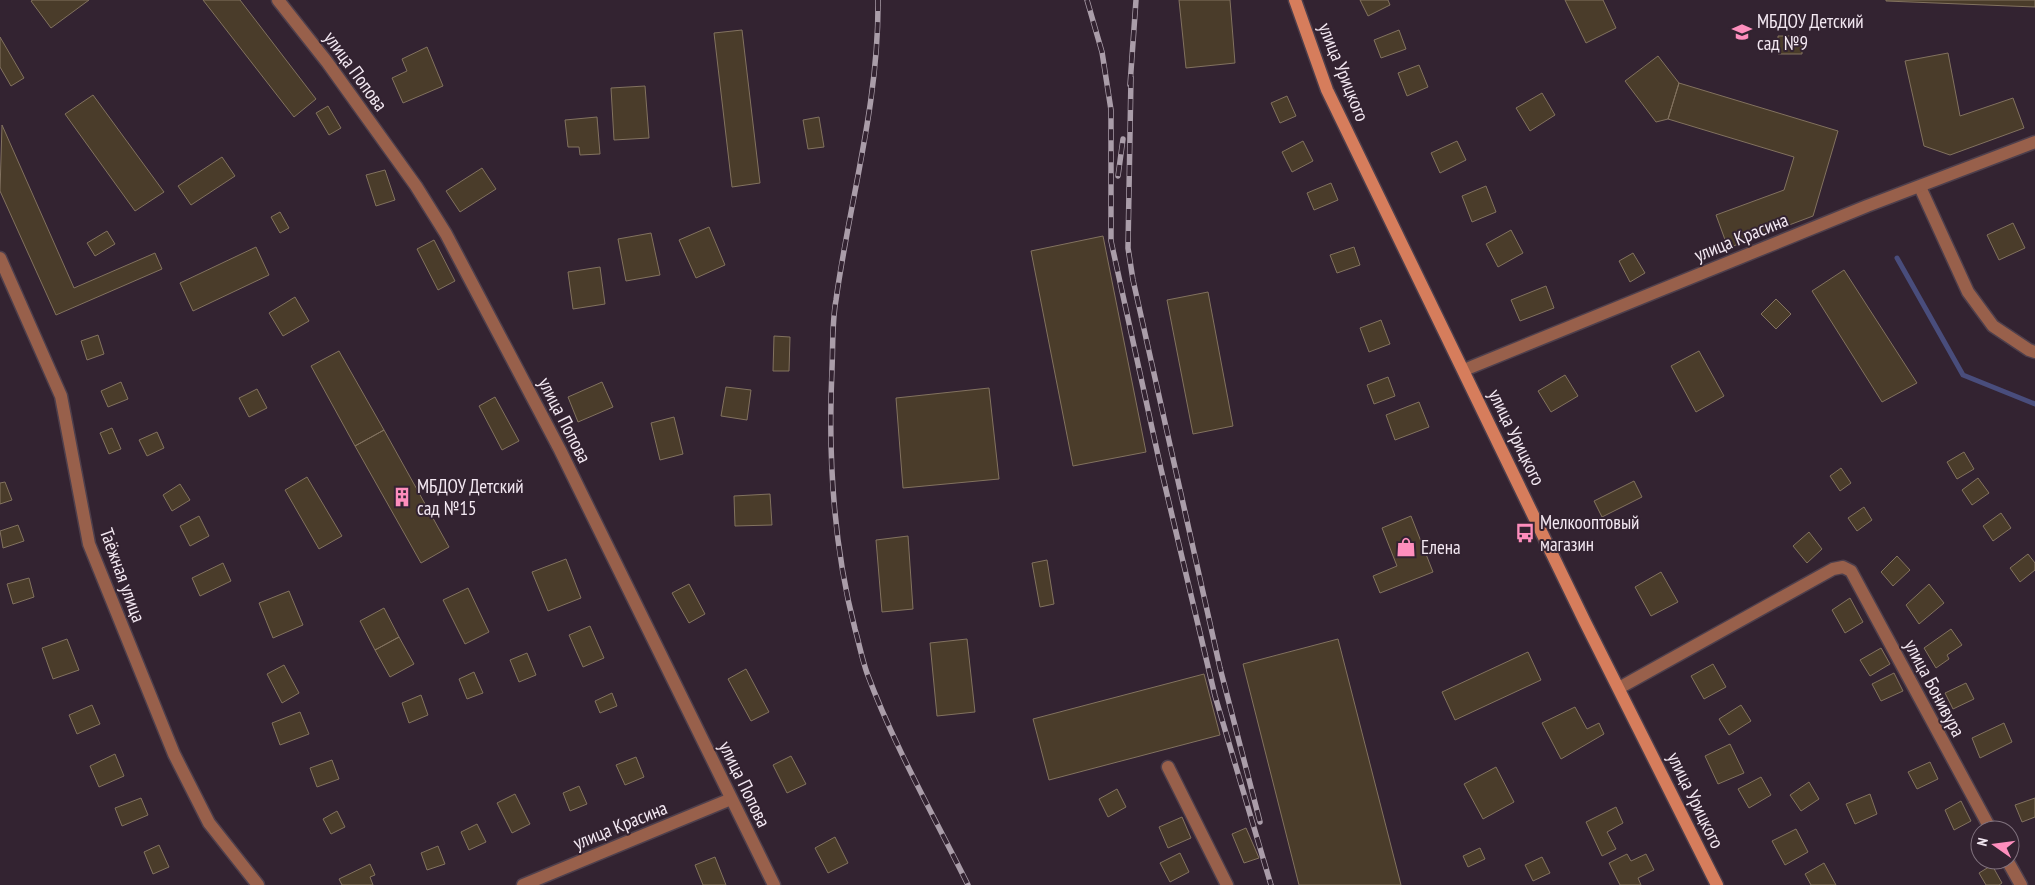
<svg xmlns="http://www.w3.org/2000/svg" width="2035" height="885" viewBox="0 0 2035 885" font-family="'PT Sans Narrow',sans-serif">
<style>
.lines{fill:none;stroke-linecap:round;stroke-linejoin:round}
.stream{stroke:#494d7c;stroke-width:5}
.building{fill:#4a3c2a;stroke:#82725f}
.minor-casing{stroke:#4e3f4c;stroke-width:15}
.tertiary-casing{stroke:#4e3f4c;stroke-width:15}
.secondary-casing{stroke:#4e3f4c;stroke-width:15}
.minor{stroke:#98604b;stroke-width:12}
.tertiary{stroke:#98604b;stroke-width:12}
.secondary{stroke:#d67d5c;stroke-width:12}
.rail-casing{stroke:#aa9da9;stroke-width:5.5}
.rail{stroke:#332331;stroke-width:4;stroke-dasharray:11;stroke-linecap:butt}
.labels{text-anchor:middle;stroke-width:4;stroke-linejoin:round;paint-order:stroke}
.poi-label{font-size:19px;fill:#f3e8f2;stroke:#332331;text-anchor:start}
.street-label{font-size:19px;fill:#f3e8f2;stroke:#332331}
</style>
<rect width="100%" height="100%" fill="#332331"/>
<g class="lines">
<!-- stream -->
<path class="stream" d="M1897,258l66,117 72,29"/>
</g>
<!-- building -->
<path class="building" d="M33,0h56l-38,28 -20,-27z
M203,0h37l76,99 -22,18z
M1179,0h51l5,63 -49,5z
M1360,0h28l2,5 -22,11z
M1565,0h38l13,28 -30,15z
M1886,0h149v7l-149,-6z
M742,30l18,153 -28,4 -18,-154z
M1399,30l7,19 -25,9 -7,-18z
M1778,36h24v18h-24z
M0,37l24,41 -13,8 -11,-19z
M427,47l16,39 -40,17 -11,-25 15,-7 -5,-12z
M1948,53l12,63 53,-18 11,30 -74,27 -26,-9 -19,-85z
M1658,56l21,27 -11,36 -12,3 -31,-41z
M1419,65l9,22 -21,9 -9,-23z
M1679,83l159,48 -25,85 -85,32 -12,-33 68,-25 10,-33 -126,-38z
M645,86l4,52 -35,2 -3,-52z
M1542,93l13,22 -25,16 -14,-23z
M93,95l71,97 -29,19 -70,-97z
M1287,96l9,20 -16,7 -9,-20z
M328,106l13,22 -12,7 -13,-22z
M597,117l3,37 -20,1 -1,-8h-11l-3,-27z
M819,117l5,30 -16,2 -5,-29z
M2,125l72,163 81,-35 7,16 -106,46 -56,-124z
M1303,141l10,20 -21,11 -10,-20z
M1457,141l9,19 -26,13 -9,-20z
M222,157l13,19 -44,29 -13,-19z
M482,168l14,21 -36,23 -14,-21z
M385,170l10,30 -19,6 -10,-31z
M1331,183l7,17 -24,10 -7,-17z
M1486,186l10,26 -24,10 -10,-26z
M280,212l9,16 -9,5 -9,-16z
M2013,223l12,25 -26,12 -12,-25z
M709,227l16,38 -29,13 -17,-38z
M1511,230l12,23 -25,14 -12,-23z
M107,231l8,13 -20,12 -8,-13z
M651,233l9,42 -34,6 -8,-42z
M1103,236l43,216 -73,14 -42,-215z
M434,240l21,41 -17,9 -21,-41z
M256,247l13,28 -76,36 -13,-28z
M1354,247l6,18 -23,8 -7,-18z
M1633,253l12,20 -15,9 -11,-21z
M600,267l5,37 -32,5 -5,-37z
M1844,270l73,113 -35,19 -70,-111z
M1546,286l8,22 -34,13 -9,-21z
M1208,292l25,134 -40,8 -26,-134z
M295,297l14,24 -26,15 -14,-23z
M1776,299l15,15 -15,15 -15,-15z
M1381,320l9,24 -21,8 -9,-24z
M98,335l6,19 -17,6 -6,-19z
M774,336l16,1 -1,34h-16z
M339,351l45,79 -29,16 -44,-80z
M1699,351l25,45 -28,16 -25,-46z
M1565,375l13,21 -27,16 -13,-21z
M1388,377l7,19 -21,8 -7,-19z
M121,382l7,17 -20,8 -7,-16z
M602,382l11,25 -35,15 -10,-25z
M726,387l25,3 -4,30 -26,-4z
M989,388l10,91 -96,9 -7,-90z
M257,389l10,19 -18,9 -10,-19z
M495,397l24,44 -17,9 -23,-44z
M1419,402l10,25 -34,13 -9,-25z
M674,417l9,37 -23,6 -9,-37z
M112,428l9,21 -12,5 -9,-21z
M384,430l65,117 -28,16 -66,-117z
M157,432l7,16 -17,8 -8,-16z
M1964,452l10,17 -17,10 -10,-17z
M1841,468l10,15 -11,8 -10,-15z
M307,477l35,59 -23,13 -34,-59z
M1978,478l11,15 -17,12 -10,-15z
M1634,481l8,16 -40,20 -8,-16z
M5,482l7,18 -12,4v-21z
M180,484l10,16 -18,11 -9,-16z
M770,494l2,31 -37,1 -1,-30z
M1864,507l8,13 -15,11 -9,-13z
M2001,513l10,15 -18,13 -10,-15z
M199,516l10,20 -19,10 -10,-20z
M1411,516l22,56 -53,21 -7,-17 24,-10 -15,-38z
M18,525l6,16 -21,7 -3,-17z
M1809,532l13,17 -15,14 -14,-17z
M908,536l5,73 -31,3 -6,-72z
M2028,554l7,9v7l-15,12 -10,-14z
M1897,556l13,14 -17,16 -12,-14z
M566,559l15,39 -33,13 -16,-39z
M1047,560l7,44 -14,3 -8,-44z
M223,563l8,18 -31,15 -8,-18z
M1661,572l17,30 -27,14 -16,-29z
M29,578l5,19 -21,7 -6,-20z
M689,584l16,30 -16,9 -17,-30z
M1929,584l15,19 -25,21 -13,-19z
M468,588l21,44 -24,12 -22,-44z
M289,591l14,34 -30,13 -14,-35z
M1850,598l13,24 -18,11 -13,-23z
M384,608l15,29 -24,13 -15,-29z
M590,626l14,32 -21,9 -14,-32z
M1951,629l11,16 -15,10 2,4 -13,9 -12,-20z
M399,637l15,27 -24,13 -15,-27z
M67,639l12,31 -26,9 -11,-31z
M967,639l8,73 -38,4 -7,-73z
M1338,639l63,246h-102l-56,-221z
M1881,648l9,16 -20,12 -10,-16z
M1528,652l13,28 -86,40 -13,-28z
M527,653l9,22 -17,7 -9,-22z
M1713,664l13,23 -22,12 -13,-23z
M284,665l15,28 -17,10 -15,-29z
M746,669l23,43 -18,9 -23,-42z
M474,672l9,21 -16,6 -8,-20z
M1894,673l9,18 -22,10 -9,-17z
M1204,674l16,61 -171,45 -16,-61z
M1966,683l8,16 -21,10 -8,-16z
M612,693l5,13 -17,7 -5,-12z
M421,695l7,20 -19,8 -7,-20z
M92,705l8,19 -23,10 -8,-19z
M1741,705l10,16 -22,14 -10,-16z
M1575,707l12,22 12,-6 5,11 -43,25 -19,-36z
M300,712l9,22 -29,11 -8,-22z
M2004,723l8,19 -32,16 -8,-20z
M1730,744l14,29 -26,11 -13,-28z
M115,754l9,22 -25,11 -9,-21z
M791,756l15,28 -19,9 -14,-28z
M636,757l8,20 -19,8 -9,-20z
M332,760l7,19 -22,8 -7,-19z
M1930,762l8,17 -21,10 -9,-17z
M1496,767l18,35 -31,17 -19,-35z
M1761,777l10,18 -22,13 -11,-19z
M1809,782l10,17 -18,12 -11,-16z
M579,786l8,18 -17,7 -7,-18z
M1117,789l9,18 -18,10 -9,-18z
M515,794l15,30 -18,9 -15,-30z
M1870,794l7,20 -22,10 -9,-20z
M141,798l7,17 -26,11 -7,-18z
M2035,798v19l-13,5 -7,-17z
M1961,801l10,20 -17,9 -9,-20z
M1616,807l7,16 -16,9 9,17 -14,7 -16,-34z
M337,811l8,16 -14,7 -8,-15z
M1182,817l9,21 -23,10 -9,-21z
M477,824l9,18 -17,8 -8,-18z
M1246,828l13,30 -15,5 -12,-29z
M1796,829l12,23 -23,13 -13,-24z
M835,837l13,26 -20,10 -13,-25z
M159,845l10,22 -16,7 -9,-22z
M438,846l7,18 -18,6 -6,-17z
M1480,848l5,11 -17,8 -5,-11z
M1180,853l9,19 -19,10 -10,-19z
M1627,854l4,7 15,-7 8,16 -16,8 3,7h-21l-11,-22z
M715,857l11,28h-23l-8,-20z
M1542,857l8,16 -17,8 -8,-16z
M1824,863l12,22h-25l-6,-11z
M370,864l5,11 -5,2 3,8h-31l-3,-6z
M1992,865l10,18 -3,2h-13l-7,-12z"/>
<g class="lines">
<defs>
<path id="minor" d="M1920,187l48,105 25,34 36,24 6,2
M0,258l61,138 28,148 85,210 35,69 49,62
M1619,688l214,-119 10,-2 8,4 140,259
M1168,767l59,118
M2007,860l14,25
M523,885l208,-86"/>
<path id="tertiary" d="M278,0l49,62 89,124 30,48 114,216 214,435
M1464,370l403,-164 168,-64"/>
<path id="secondary" d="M1295,0l32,90 258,532 132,263"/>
</defs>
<!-- minor casing -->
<use href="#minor" class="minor-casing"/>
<!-- tertiary casing -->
<use href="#tertiary" class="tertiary-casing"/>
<!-- secondary casing -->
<use href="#secondary" class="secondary-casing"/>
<!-- minor -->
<use href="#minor" class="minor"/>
<!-- tertiary -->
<use href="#tertiary" class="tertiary"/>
<!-- secondary -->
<use href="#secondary" class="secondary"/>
<defs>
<path id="rail" d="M878,0c1,103 -28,199 -42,300 -4,22 -3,46 -4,69 -4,87 1,175 23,260 4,14 7,30 12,44 27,73 67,143 101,212
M1087,0l15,52 9,58v131l50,228 54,227 56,189
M1131,77l-3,171 5,32 87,388 40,154
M1130,85l6,-85
M1118,176l5,-37"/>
</defs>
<!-- rail casing -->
<use href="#rail" class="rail-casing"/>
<!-- rail -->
<use href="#rail" class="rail"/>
</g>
<!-- icons -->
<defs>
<symbol id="school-bare" viewBox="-9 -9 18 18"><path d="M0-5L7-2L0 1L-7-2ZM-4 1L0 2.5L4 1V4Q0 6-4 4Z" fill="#fe8ebd" stroke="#332331" stroke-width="2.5" paint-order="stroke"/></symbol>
<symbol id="building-bare" viewBox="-9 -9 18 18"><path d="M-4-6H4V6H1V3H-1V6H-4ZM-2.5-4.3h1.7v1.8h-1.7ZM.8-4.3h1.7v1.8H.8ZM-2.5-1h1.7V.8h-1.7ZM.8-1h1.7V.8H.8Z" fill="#fe8ebd" stroke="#332331" stroke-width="2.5" paint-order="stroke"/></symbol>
<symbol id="bus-bare" viewBox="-9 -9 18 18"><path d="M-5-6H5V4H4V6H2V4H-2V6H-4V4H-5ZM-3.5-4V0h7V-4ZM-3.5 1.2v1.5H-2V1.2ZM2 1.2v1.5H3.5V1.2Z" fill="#fe8ebd" stroke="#332331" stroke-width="2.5" paint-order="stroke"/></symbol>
<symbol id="shop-bare" viewBox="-9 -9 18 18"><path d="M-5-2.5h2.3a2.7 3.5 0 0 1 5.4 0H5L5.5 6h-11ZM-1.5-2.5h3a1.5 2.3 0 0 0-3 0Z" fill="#fe8ebd" stroke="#332331" stroke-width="2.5" paint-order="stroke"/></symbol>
</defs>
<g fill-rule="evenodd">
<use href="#school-bare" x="1728" y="18" width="28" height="28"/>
<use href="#building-bare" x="388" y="483" width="28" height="28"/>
<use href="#bus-bare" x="1511" y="519" width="28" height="28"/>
<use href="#shop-bare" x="1392" y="533" width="28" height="28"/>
</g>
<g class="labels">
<!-- poi labels -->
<g class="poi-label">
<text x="1757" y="28">МБДОУ Детский<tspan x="1757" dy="22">сад №9</tspan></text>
<text x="417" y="493">МБДОУ Детский<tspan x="417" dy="22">сад №15</tspan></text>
<text x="1540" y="529">Мелкооптовый<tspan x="1540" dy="22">магазин</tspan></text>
<text x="1421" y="554">Елена</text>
</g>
<!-- street labels -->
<g class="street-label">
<text transform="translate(356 71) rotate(54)" y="7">улица Попова</text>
<text transform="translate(1344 72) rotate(68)" y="7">улица Урицкого</text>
<text transform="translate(1741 237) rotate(-22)" y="7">улица Красина</text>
<text transform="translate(565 420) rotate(63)" y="7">улица Попова</text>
<text transform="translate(1517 437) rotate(64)" y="7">улица Урицкого</text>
<text transform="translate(123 575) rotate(70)" y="7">Таёжная улица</text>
<text transform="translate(1935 688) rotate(62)" y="7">улица Бонивура</text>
<text transform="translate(745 784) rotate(64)" y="7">улица Попова</text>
<text transform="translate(1696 800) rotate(64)" y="7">улица Урицкого</text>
<text transform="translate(620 825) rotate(-22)" y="7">улица Красина</text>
</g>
</g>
<!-- north arrow -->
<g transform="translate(1995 845) rotate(284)"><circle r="24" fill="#332331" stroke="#80727e"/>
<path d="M0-4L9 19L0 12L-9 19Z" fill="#fe8ebd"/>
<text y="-8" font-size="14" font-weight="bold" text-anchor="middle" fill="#f3e8f2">N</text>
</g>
</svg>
